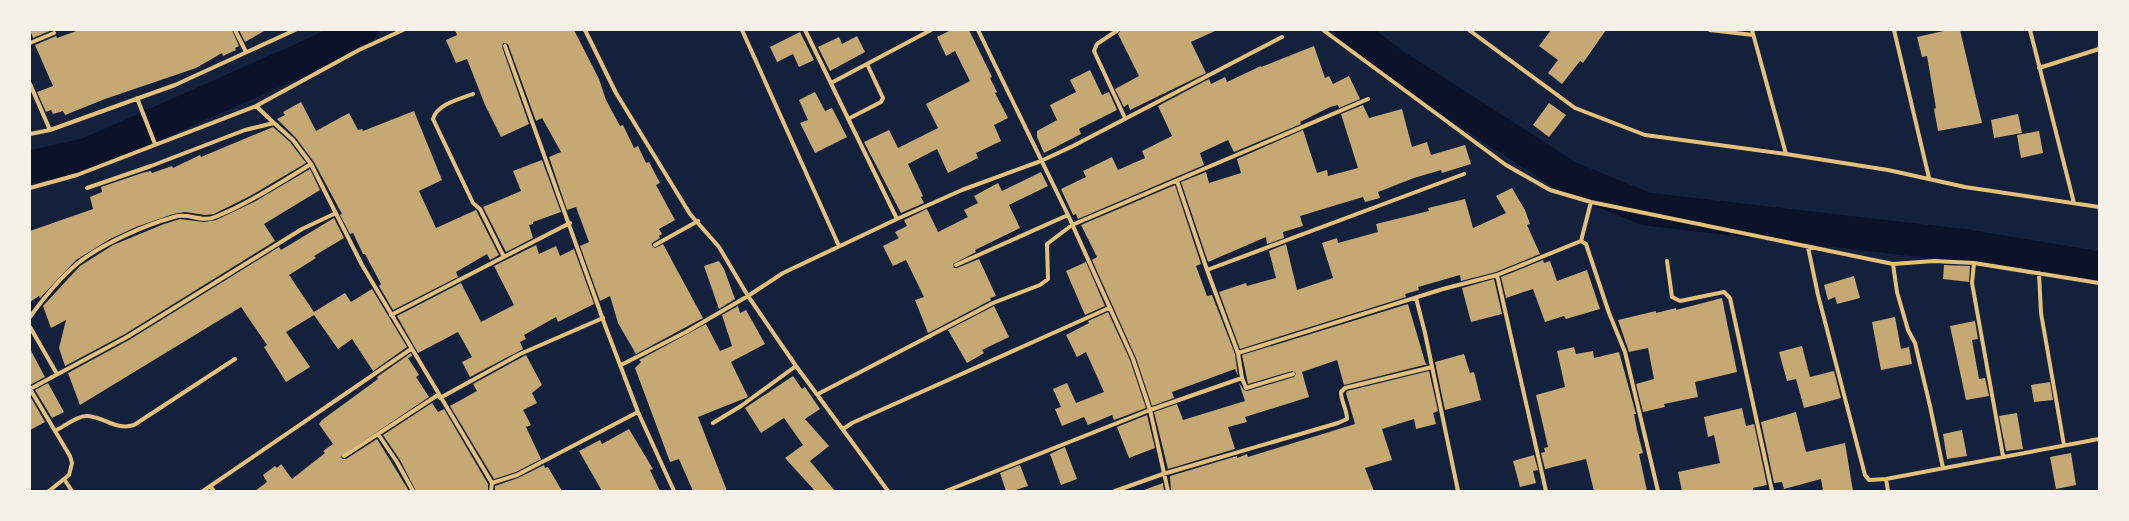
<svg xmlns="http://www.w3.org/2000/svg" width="2129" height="521" viewBox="0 0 2129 521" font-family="Cabin,sans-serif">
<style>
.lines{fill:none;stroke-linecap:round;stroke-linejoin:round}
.river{stroke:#0b132b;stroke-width:33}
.building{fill:#c6a872}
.minor{stroke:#e5c07b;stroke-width:4}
</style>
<rect width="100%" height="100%" fill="#14213d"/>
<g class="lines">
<!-- river -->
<path class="river" d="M1349,30l42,33 177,114 78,32 321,37 132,22
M30,167l58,-13 230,-102 43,-22"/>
</g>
<!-- building -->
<path class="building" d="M30,30h22l-19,8z
M79,30h153l7,16 -4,2 1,2 -13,6 -1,-3 -26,15 -91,31 -40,16 -2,-4 -10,3 -2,-4 -5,2 -9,-20 16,-6 -18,-41 21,-9 1,2z
M239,30h27l-21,12z
M455,30h119l25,49 7,21 14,26 3,-1 11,23 4,-2 8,17 3,-1 11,21 -4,2 19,35 -16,9 3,5 -3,2 1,2 -8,5v3l3,2 8,-4 40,74 -67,36 -18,-31 -8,-27 -10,5 -20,-55 9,-4 -13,-35 -9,3 -18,-53 12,-5 -19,-34 -6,3 -28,-77 -5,-1 -1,4 27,77 -28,13 -16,-32 -18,-46 -11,4 -10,-23 11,-5z
M951,30h18l23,47 -2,1 7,14 -2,1 13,25 -14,7 7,16 -25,12 2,5 -30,15 -11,-24 -29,15 15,32 -2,1 3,6 -23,10 -37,-71 25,-12 9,18 40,-20 -12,-24 44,-23 -15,-30 -9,5 -9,-19z
M1121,30h96l-26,12 15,31 -76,37 -2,-6 -4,3 -9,-18 24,-13 -21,-42z
M1551,30h55l-23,33 -3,-2 -18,23 -14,-11 10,-13 -19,-14z
M1948,30h12l22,93 -44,8 -4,-22 2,-1 -9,-52 -5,1 -5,-20z
M800,32l14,28 -15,7 -6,-13 -16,8 -7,-15z
M857,36l8,16 -35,19 -12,-24 21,-10 3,7z
M1314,46l11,32 4,-2 4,8 16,-8 11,23 -21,9 -1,-3 -8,2 -30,15 1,2 -67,28 -6,-12 -28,13 4,12 -126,54 -2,-5 -3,1 -12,-26 25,-12 -3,-6 29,-14 6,13 27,-12 -3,-7 30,-15 -14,-30 51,-27 2,5 14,-7 2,5 34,-16v1z
M1090,70l12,25 7,-3 8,18 -38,19 2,5 -37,19 -7,-16v-6l20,-11 -7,-15 26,-13 -6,-12z
M815,92l10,19 7,-3 15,29 -32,16 -15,-30 8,-3 -9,-20z
M301,102l15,29 33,-18 9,17 4,-1 1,2 51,-20 28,69 -23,11 17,37 40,-18 23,45 -9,5 -3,-6 -31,18 2,5 -65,33 -14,-24 2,-2 -16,-30h-2l-10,-21 -3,1 -10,-19 2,-1 -28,-52 -18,-24 -19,-19 8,-4 -2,-3z
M1549,103l17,12 -17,22 -16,-12z
M1363,105l6,13 33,-9 10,38 15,-5 4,13 34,-10 6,19 -29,9 -1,-3 -27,8 -36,14 2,6 -15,4 -2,-5 -63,19 3,10 -20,6 1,6 -17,6 -1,-7 -58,25 -27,-80 25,-10 3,11 32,-10 -4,-14 66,-29 14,43 10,-3 1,6 30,-8 -17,-54z
M2018,114l4,19 -28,5 -3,-18z
M273,127l17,15 16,21 -56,33 -36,18 -9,1 -20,-3 -12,2 -37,13 -26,12 -34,21 -36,38 -1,-2 -9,6v-71l63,-22 -3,-12 12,-5 -1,-5 41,-14 9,-2 1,2 20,-7 1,2 27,-13 1,2z
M2039,131l4,22 -22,5 -4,-23z
M542,160l19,52 -28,10v2l-4,1 4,13 -27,14 -23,-45 38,-16 -8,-20z
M310,169l10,21 -56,34 11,17 -150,93 -60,32 -6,-18 7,-28 -15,8 -8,-22 37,-40 33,-21 51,-21 16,-5 24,3 12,-2 38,-18z
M1041,172l7,14 -39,19 11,23 -45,22 1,2 -23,12 1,4h3l22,-9 17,37 -6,2 1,2 -63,33 -13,-33 9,-3 -18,-37 -13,6 -10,-20 16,-8 -4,-6 12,-6 -3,-6 23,-11 11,23 30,-15 -4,-7 14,-7 -4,-7 24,-13 4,8z
M1175,185l26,79 -5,2 11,30 5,-1 23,59 3,22 -3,-7 -63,23 2,6 -22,8 -16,-48 -44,-98 5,-3 -16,-32z
M1512,188l13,22 5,14 -3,1 13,29 -44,18 -35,9 -1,-6 -42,12 1,3 -14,4 1,3 -166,52 -21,-57 27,-9 1,3 29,-8 -7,-27 17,-7 11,46 36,-12 -11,-35 15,-5 1,5 40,-11 -2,-8 53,-13 -1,-3 37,-9 8,29 33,-15 -10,-17z
M334,218l10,20 -30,18 2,2 -27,17 25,37 31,-19 6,9 21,-13 35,58 -34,24 -21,-32 -14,10 -24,-34 -28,17 24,35 -24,15 -22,-35 3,-2 -26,-38 -161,98 -12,-32 61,-33 150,-93 2,3z
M536,245l3,9 17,-8 4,10 14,-7 20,55 -36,18 -2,-5 -32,18 2,4 -6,3 3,7 -53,28 -8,-15 10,-5 -14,-25 -40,21 -21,-37 64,-33 20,39 33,-17 -20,-39z
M1543,260l1,3 6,-2 7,20 30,-11 13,39 -34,10 -2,-3 -19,6 -12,-33 -27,9 -5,-21z
M719,261l5,8 11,30 -16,10 -15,-43z
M1086,262l19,44 -20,9 -19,-44z
M1944,265l26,1 -1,16 -26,-3z
M1854,276l6,22 -23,6 -2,-7 -7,3 -4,-15z
M1494,279l8,35 -31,8 -9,-34z
M1722,298l15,74 -42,10 3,15 -34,7 1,3 -22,5 -7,-28 18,-5 -6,-31 -19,4 -11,-32 38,-9v2l20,-5v2z
M1408,304l18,61 2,-1 -84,21 -7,-25 -35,12 7,25 -64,20 2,5 -19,5 7,22 -67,20 -14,-57 23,-8 6,16 62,-19 -6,-18 5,7 3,1 47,-14 2,-4 -4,-2 -44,13 -6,-29z
M738,306l2,7 6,-3 19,34 -34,18 17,35 -50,20 29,74h-34l-14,-32 -9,3 -35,-94 6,-6 -2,-2 67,-36 14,27 12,-5 -10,-31z
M994,306l15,31 -27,13 2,3 -17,10 -19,-33z
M1108,312l22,48 16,48 -32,12 -2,-5 -24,10 -4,-8 -22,9 -7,-17 6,-2 -8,-18 14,-6 9,20 28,-11 -18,-40 -9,5 -11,-22 23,-12 -1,-2z
M1895,317l6,32 8,-2 3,17 -31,6 -9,-48z
M1975,321l3,18 -6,1 7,39 6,-1 4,18 -23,4 -16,-74z
M1802,346l8,31 24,-6 7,27 -37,10 -8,-29 -9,2 -8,-29z
M1574,347l2,7 17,-3 1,7 25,-6 17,62h-2l3,16 6,23 -4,1 8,37h-53l-8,-32 -41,10 -4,-16 4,-1 -1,-4 4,-1 -12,-52 29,-8 -8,-36z
M30,349l15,28 -15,8z
M411,353l1,3 -4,2 11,17 -3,2 13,20 -88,59 1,3h4l31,-20 32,52h-154l12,-9 -4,-7 12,-9 2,2 4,-4 11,15 33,-26 -2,-2 10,-7 -14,-20 3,-4 56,-41 -1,-2z
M1464,354l6,19 4,-1 7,28 -36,10 -10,-48z
M526,355l16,30 -10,8 5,10 -14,7 8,15 -5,2 15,32 -25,13 -22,7 -44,-73 27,-15 -4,-7z
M1429,371l9,40 -5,2 3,11 -20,5 -2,-10 -32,10 10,31 -27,8 9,23h-203l-1,-15 67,-20v2l10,-4 1,3 107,-33 -9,-31 1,-2z
M793,376l9,13 3,-2 15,22 -15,10 24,27 -19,15 25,30h-20l-30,-33 18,-13 -19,-27 -23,15 -16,-25z
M2050,382l3,18 -19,2 -3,-17z
M48,383l16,29 -12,6 -17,-28z
M30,396l15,26 -15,8z
M432,403l6,9 6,-3 44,75v7h-72l-16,-31 -17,-25z
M1742,408l4,18 8,-2 13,61 -14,3v3h-71l-4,-19 42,-9 -6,-28 -6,2 -4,-20z
M1796,412l10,40 39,-9 8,48h-30l-2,-12 -37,10 -2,-7 -8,1 -13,-61z
M2017,413l6,36 -17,2 -7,-35z
M1147,415l8,33 -26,10 -12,-31z
M629,429l24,40 -3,1 10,21h-58l-23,-40 21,-11 2,4z
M1962,430l5,26 -20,3 -4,-25z
M1065,447l12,32 -16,6 -11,-31z
M2071,453l5,32 -20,4 -6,-32z
M1534,455l4,15 -5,1 3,12 -16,4 -7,-26z
M544,465l1,3 3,-1 14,24h-67v-5l23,-8z
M1020,465l8,21 -15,5h-7l-6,-18z
M1163,483l1,8h-19l-1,-1z"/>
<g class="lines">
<!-- minor -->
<path class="minor" d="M235,30l11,22
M585,30l31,63 74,121 29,33 29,49 48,70 92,125
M742,30l97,216
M805,30l92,189
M978,30l90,185 65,144 17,51 18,81
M1118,30l-21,14 -3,7 31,67
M1323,30l183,135 44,25 41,12 302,62 41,-3 40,2 125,20
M1469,30l106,78 70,27 141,19 102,16 77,17 134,20
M1710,30l43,5
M1752,30l34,124
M1894,30l35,148
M2030,30l44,173
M30,43l24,-10
M505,46l101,282 32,84 36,79
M2039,68l60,-19
M831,83l100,-53
M30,84l20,46
M473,94c-13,5 -36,10 -40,25l40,84 7,6 24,48
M137,98l18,46
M256,106l18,17
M848,119l33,-17 2,-4 -16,-34
M30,134l20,-4 125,-45 120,-55
M30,188l47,-13 179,-69 103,-56 44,-20
M87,188l64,-22 94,-36 29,-7 19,17 18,24 51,101 130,218
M1581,241l5,3 23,69 16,39 33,139
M1581,241l10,-39
M655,245l43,-24
M1808,247l10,48 47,180 4,5 17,-1 213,-40
M1667,261l5,36 8,4 44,-9 6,6 42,193
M1974,263l-2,20 31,173
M1893,264l4,28 11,38 7,13 15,63 13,62
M956,265l112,-50
M1207,270l257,-96
M2039,273l2,40 23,132
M1497,275l49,216
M1416,298l9,35 33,158
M391,315l179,-92
M30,317c13,-18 31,-40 48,-54 24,-19 67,-38 96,-46 14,-5 27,6 41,0 34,-14 65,-34 96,-53
M30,327l27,47
M1238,353l205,-64 54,-14 84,-34
M621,365l65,-33 62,-36 35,-23 114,-54 65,-29 79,-29 32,-15 209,-109
M1242,378l4,10 47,-14
M30,389l97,-52 175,-108 34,-16
M30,389l40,67 2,7 -3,12 -20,16
M818,394l175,-91 47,-18 8,-6 -1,-35 25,-19 296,-126
M440,398l80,-44 83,-36
M713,423l28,-17 55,-40
M843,429l9,-6 257,-115
M55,431c8,-4 22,-15 31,-15 18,0 29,15 48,9l101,-66
M378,434l19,28 16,29
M344,456l94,-61
M64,479l8,12
M1886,479l2,12
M492,483l25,-8 121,-63
M210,486l4,5
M203,491l208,-142
M491,491l1,-8
M946,491l204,-81 92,-32 -4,-25 -31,-83 -30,-89
M1115,491l48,-17 175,-51 9,-4c0,-10 -6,-17 -6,-27l4,-4 87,-21"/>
</g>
<!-- border -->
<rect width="2129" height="521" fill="none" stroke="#f6f1e7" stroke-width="62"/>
</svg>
